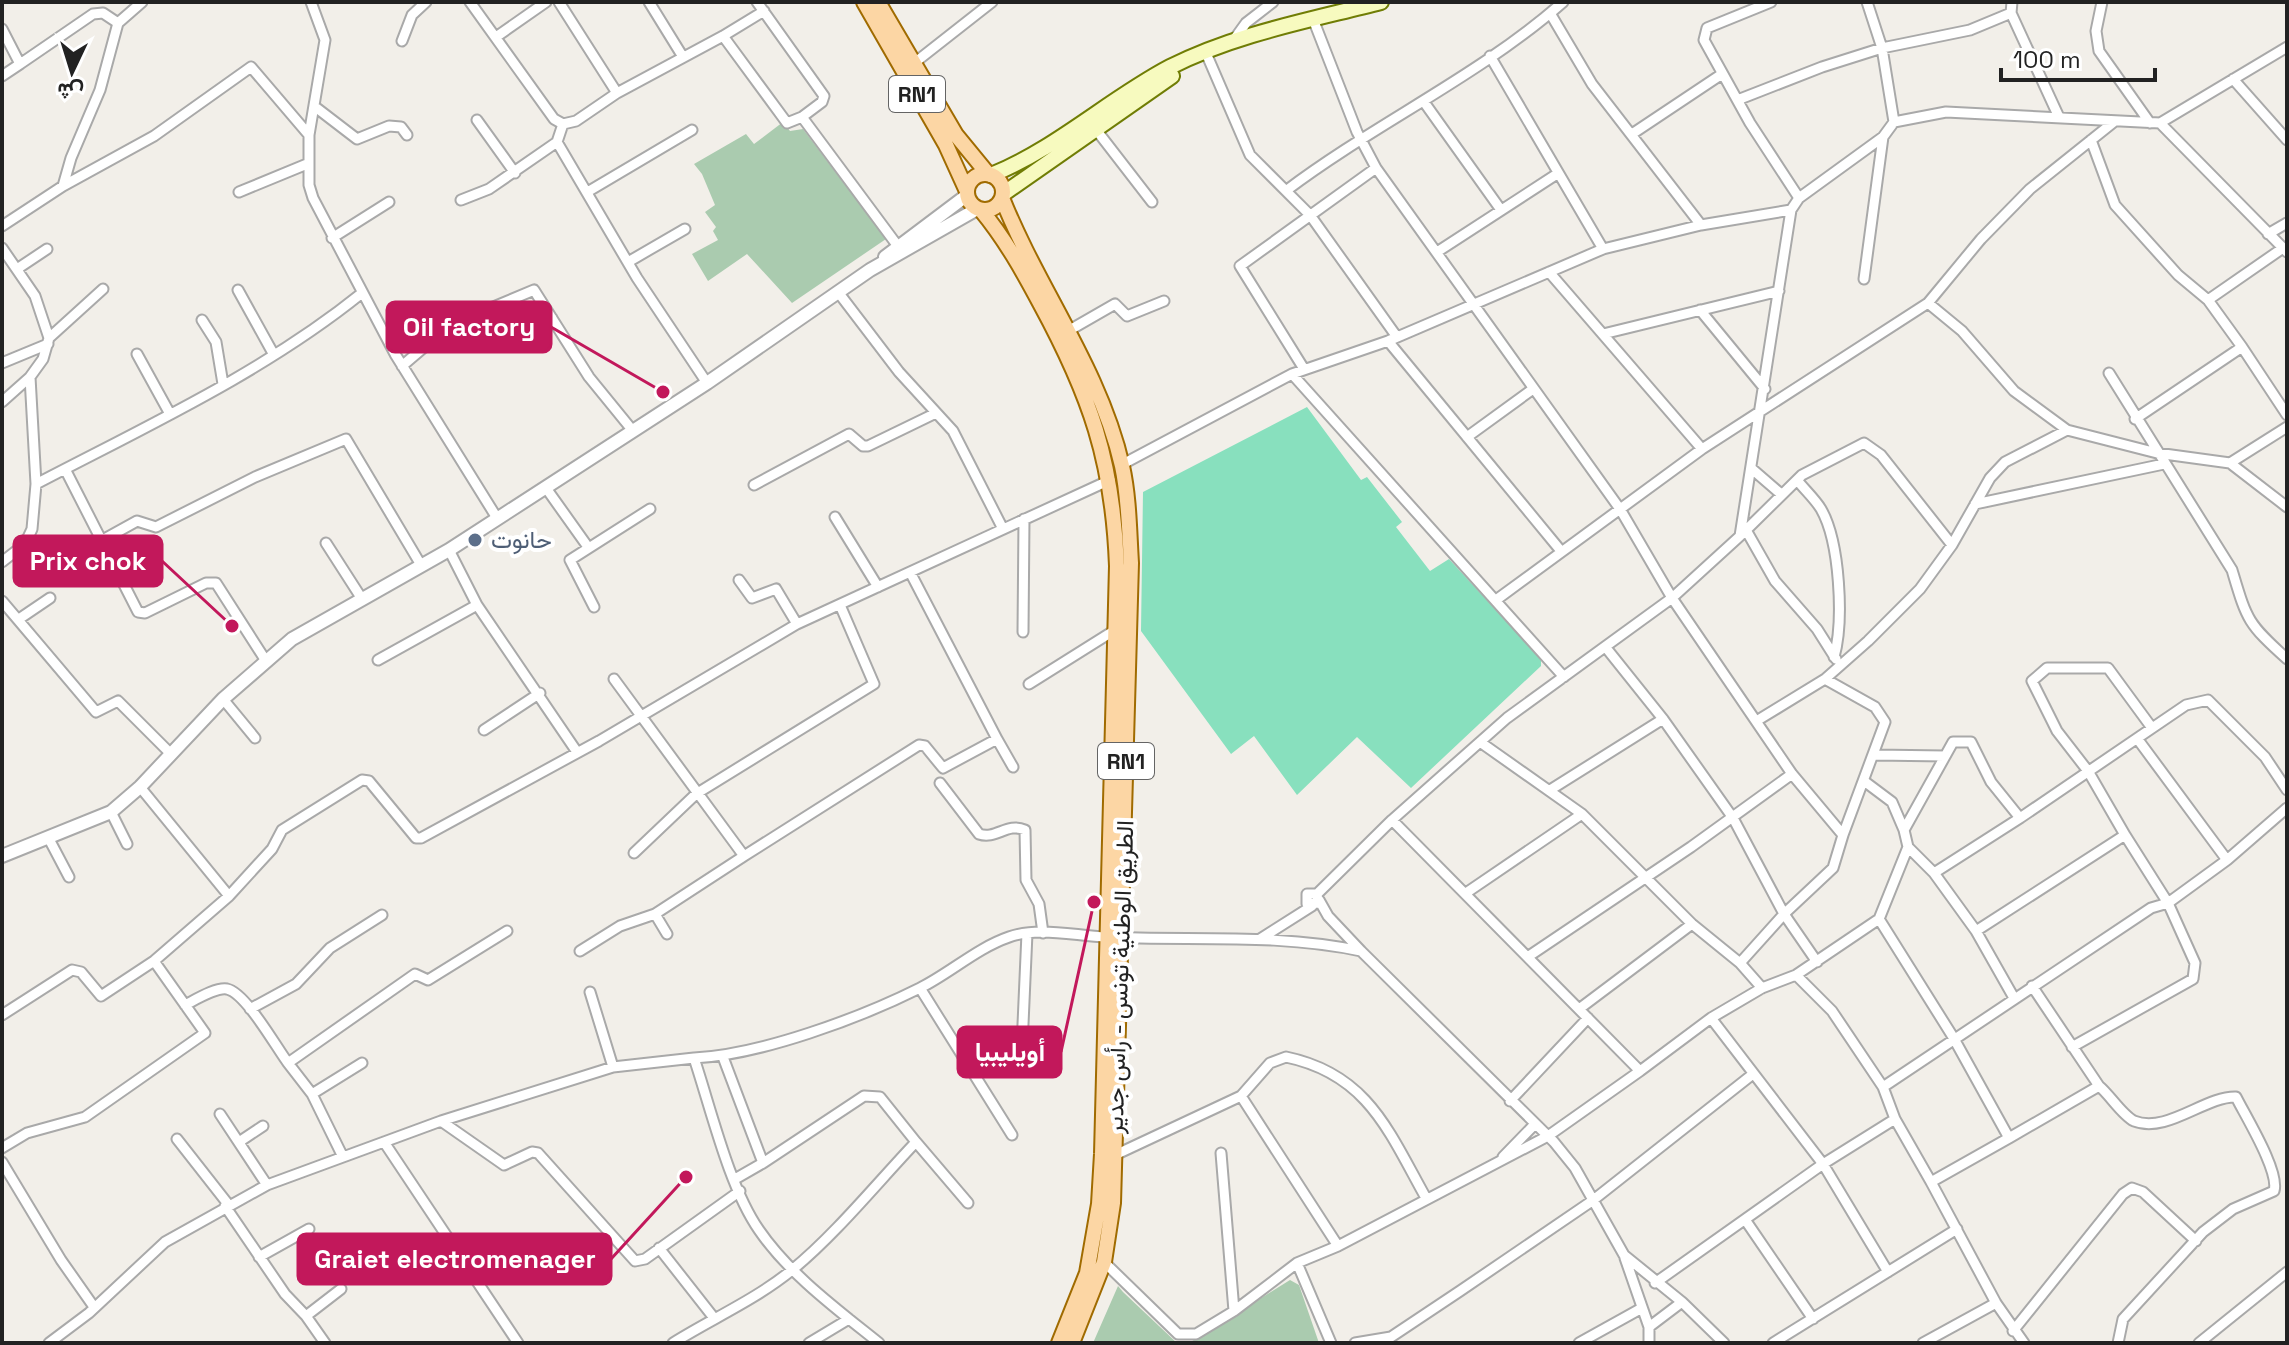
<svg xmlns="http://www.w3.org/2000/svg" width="2289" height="1345" viewBox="0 0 2289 1345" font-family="'Space Grotesk',Vazirmatn,sans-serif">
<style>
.cemetery{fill:#aacbaf}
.pitch{fill:#88e0be}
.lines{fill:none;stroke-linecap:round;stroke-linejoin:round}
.minor-casing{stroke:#a9a9a9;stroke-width:13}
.tertiary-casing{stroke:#a9a9a9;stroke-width:16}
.secondary-casing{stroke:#707d05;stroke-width:18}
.primary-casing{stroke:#a06b00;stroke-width:18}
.minor{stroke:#fff;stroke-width:9}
.tertiary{stroke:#fff;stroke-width:12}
.secondary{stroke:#f7fabf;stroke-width:14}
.primary{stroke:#fcd6a4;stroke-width:14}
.service-dot{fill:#5c6f8a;stroke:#fff;stroke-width:3}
.labels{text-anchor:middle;stroke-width:8;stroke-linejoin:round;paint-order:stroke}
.shield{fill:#fff;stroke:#646464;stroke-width:2}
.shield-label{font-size:22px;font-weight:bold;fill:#222}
.service-label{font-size:24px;fill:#4e5e75;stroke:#fff;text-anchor:start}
.street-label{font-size:24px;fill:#222;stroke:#fff}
.leader{fill:none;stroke:#c2185b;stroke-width:3}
.callout-dot{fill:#c2185b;stroke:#fff;stroke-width:3}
.callout{fill:#c2185b;stroke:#c2185b;stroke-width:3}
.callout-label{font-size:26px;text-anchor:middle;font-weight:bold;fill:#fff}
</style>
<rect width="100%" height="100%" fill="#f2efe9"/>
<!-- cemetery -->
<path class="cemetery" d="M783,122l7,9 13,-2 83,110 -94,64 -45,-49 -39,27 -16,-27 26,-14 -5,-9 3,-4 -11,-15 10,-7 -13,-31 -8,-10 52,-30 8,10z
M1290,1280l9,5 20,58h-130z
M1118,1286l5,6 54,51h-84z"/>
<!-- pitch -->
<path class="pitch" d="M1307,407l54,73 6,-3 35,45 -6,5 34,44 19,-12 92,100v7l-130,122 -54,-51 -60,58 -43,-59 -23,18 -90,-123 2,-139z"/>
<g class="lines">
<defs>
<path id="minor" d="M311,2l14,38 -16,95v50l4,13 82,156 102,164
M470,2l84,117 9,5 13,-3 41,-28 106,-57
M559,2l58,91
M649,2l34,55
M757,2l67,94 -2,6 -20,15 98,132
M1771,2l-64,26 -3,12 46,83 49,75
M1867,2l15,46 12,74
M2012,2l-1,11 47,102
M2102,2l-6,29 3,20 51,72
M764,11l-41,25 64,87 15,-6
M1550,13l42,71 109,141
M1313,19l44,113 19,36 244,341 52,89 120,176 51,61 42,-113 -10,-15 -50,-28
M2,29l18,35 73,-50 10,-1 15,10
M496,37l50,-35
M402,41l10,-26 14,-13
M1233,41l13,-18 27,-21
M2287,47l-127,76 127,129
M1206,53l44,102 60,60 87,122
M1490,56l113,193
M913,64l79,-62
M2,76l18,-12
M2233,79l54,61
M1740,99l82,-32 60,-19 88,-18 41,-17
M1424,102l77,108
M314,106l43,33 32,-13 12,1 6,8
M477,120l38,53
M563,124l-6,18 80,136 70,105
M1094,127l58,75
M1632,134l90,-60
M2091,140l24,65 63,70 30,25 34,47
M63,186l91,-50 97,-69 58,68
M1287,190c89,-67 192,-114 276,-188
M589,191l103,-61
M239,192l68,-28
M461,200l28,-11 68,-47
M2,226l61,-40 8,-28 29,-68 18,-67 24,-21
M2268,234l19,-11
M332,238l57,-36
M2,248l33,48 14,42 -6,21 -13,18 6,107 -4,45 -7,15 -23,18
M1437,252l120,-78
M628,262l57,-33
M17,269l30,-20
M1549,272l153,177 226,-146 34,28 52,60 53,39 90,23 73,10 57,44
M1864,279l19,-142
M238,290l36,65
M838,292l61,80 54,59 50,98
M2208,300l75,-52
M1928,303l53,-64 49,-50 85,-68
M1700,310l65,79
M202,320l14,22 7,42
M1068,331l47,-27 12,12 37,-15
M1603,334l176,-43
M49,338l54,-49
M1388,341l173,210
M513,344l39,-26
M137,354l33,60
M2,363l46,-19
M402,366l48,-41 84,-35 55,87 44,54
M1304,369l-64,-103 136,-98
M2109,373l123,197c15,50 15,53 55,89
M1292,374l272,303
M2,402l28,-25
M2135,419l107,-72 45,68
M1467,437l66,-48
M2230,463l57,-36
M1121,465l171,-91 96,-33 215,-92 98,-24 90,-15
M65,469l73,143 7,1 61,-30h10l50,78
M1752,469l29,25
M1797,480c7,9 18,19 24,29 19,33 23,112 13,148
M36,484c111,-58 228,-112 326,-191
M754,485l95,-51 14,12h5l68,-33
M546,488l42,59
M1975,504l189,-40
M835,517l43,70
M1746,530l29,51 42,48 19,30
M1741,535l61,-60 62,-32 17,12 71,90 38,-67 15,-16 62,-32
M99,542l38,-21 19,6 99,-50 91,-38 75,126
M326,543l36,56
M449,550l28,55 100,147
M910,572l87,167
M739,580l13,18 24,-9 21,35
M1496,600l206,-151
M2,601l94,111 22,-11 52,52
M594,607l-24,-47 80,-51
M19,619l31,-21
M1023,632l1,-113
M1607,649l56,70 70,99 51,96 -44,49
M378,660l99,-55
M614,679l130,177 175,-111 6,1 18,22 54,-29 16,28
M1029,684l86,-54
M223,699l32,39
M1758,720l67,-41 43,-38 52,-52 32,-44
M484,730l56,-37
M1480,742l102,72 110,110 48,39 22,25
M1875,755l70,1
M1864,781l28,21 12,28
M940,783l39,51c17,6 28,-12 46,-4l1,50 13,24 4,29
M1550,790l113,-71
M111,812l16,32
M2020,818l166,-113 22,-5 57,57 22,33
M2125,835l-37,-64 -31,-40 -25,-50 15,-13h61l44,60
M49,839l20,38
M634,853l62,-59 178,-110 -34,-79
M2227,860l60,-52
M1466,893l116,-79
M1317,894h-10v10l11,-1 -1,-9 75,-74 115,-102 165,-120 68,-62 51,-326 8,-12 84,-61 11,-15 52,-10 214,11
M229,896l43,-47 10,-19 80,-50 7,1 47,57h5l178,-97 198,-117 313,-144
M1319,900l9,16 33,35
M655,914l12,20
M1879,919l74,118 56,101 90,-52 -67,-100
M1976,931l38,67
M1260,939l52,-33
M580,951l40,-25 35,-12 89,-58
M1529,956l162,-109 101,-73
M1817,962l-33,-48 49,-46 10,-33
M1796,975l36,36 51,76 268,-179 17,-5 -43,-68 -149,96 -42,-58 -26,-26
M920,988l92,147
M590,992l23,75
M185,1005c10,-5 31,-18 42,-16 19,4 49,58 61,74l127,-89 13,6 79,-49
M250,1009l46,-25 34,-36 52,-33
M1579,1009l113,-85
M2,1015l70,-45 9,2 20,24 53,-35 75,-65 -89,-109
M1711,1018l112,146 72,-45
M1022,1047l5,-114
M2072,1047l121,-68 2,-16 -27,-60 59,-43 -88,-119
M723,1057l40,106 -28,16
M288,1063l24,31 30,61
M1640,1071l71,-53 51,-30 34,-13 83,-56 29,-72 -4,-17 49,-88h18l20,40 29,36 -86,55
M2099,1086c11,9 23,29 35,35 33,13 71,-25 102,-24 10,20 44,75 38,94l-41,18 -30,23 -80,87 -5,24
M1883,1087l12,32 36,63
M312,1094l50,-31
M1241,1096l97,150
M1510,1101l78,-83
M220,1114l47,71
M441,1121l63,44 28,-13 6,1 97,108 10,-2 95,-68
M2009,1138l-78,44 65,121 28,40
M177,1139l51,65
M239,1142l24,-16
M384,1142l134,201
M2,1148l25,-15 58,-16 120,-84 -51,-72
M1221,1153l13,158
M1115,1155l126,-59 29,-33 16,-6c82,17 103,75 140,141
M1503,1157l32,-33
M2,1162l59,98 33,47
M763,1163l101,-67 16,1 36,45
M225,1206l60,88 21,22 35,-27
M1746,1221l67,98
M659,1248l55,70
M259,1257l50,-28
M1625,1258l24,69v16
M1104,1262l74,72h18l38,-23 63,-48 41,-17 210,-110 92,-65 -248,-251
M1297,1263l34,80
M1655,1283l168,-119 65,108
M306,1316l19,27
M1649,1327l33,-25
M2013,1331l110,-137 9,-6 11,4 53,49
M49,1343l40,-30 76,-71 102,-57 174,-64 172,-54 81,-9
M673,1343c40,-25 82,-43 119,-73 43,-35 86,-88 124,-128l52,61
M809,1343l40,-24
M879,1343c-41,-33 -90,-69 -120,-113 -30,-43 -48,-121 -65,-172 66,-3 166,-40 226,-70 30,-15 57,-40 89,-51 30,-11 66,-1 97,0 85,4 171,-4 255,14l193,191 21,26 49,87 58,47 42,41
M1355,1343l36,-6 69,-46 132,-90 161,-127
M1579,1343l63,-35
M1773,1343l184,-114
M1923,1343l73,-40
M2199,1343l88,-71"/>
<path id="tertiary" d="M885,257l81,-61
M2,856l109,-44 29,-25 83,-88 69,-60 157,-89 258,-167 163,-113 107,-61"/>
<path id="secondary" d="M991,175c65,-26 118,-76 179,-108 65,-33 141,-47 211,-65
M1003,194l169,-118"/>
<path id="primary" d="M864,2l82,143 20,44
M878,2l78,133 32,39
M967 192a18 18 0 1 1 36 0a18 18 0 1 1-36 0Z
M1002,198c36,91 98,171 120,268 7,32 7,65 9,97l-18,640 -9,59 -32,81
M981,210c24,29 42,61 59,93 50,92 73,158 77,263l-15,588 -3,50 -12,69 -28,70"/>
</defs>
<!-- minor casing -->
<use href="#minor" class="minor-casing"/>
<!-- tertiary casing -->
<use href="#tertiary" class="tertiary-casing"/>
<!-- secondary casing -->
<use href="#secondary" class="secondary-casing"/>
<!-- primary casing -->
<use href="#primary" class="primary-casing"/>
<!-- minor -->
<use href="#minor" class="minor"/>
<!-- tertiary -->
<use href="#tertiary" class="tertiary"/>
<!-- secondary -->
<use href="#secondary" class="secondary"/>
<!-- primary -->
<use href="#primary" class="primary"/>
</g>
<!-- markers -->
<circle class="service-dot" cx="475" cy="540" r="8"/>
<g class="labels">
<!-- shield labels -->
<g class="shield">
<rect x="889" y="76" width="56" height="36" rx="6"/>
<rect x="1098" y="743" width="56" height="36" rx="6"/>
</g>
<g class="shield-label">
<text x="917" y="102">RN1</text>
<text x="1126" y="769">RN1</text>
</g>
<!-- service labels -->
<g class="service-label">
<text x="491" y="548">حانوت</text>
</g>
<!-- street labels -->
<g class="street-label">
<text transform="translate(1120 977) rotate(-88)" y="8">الطريق الوطنية تونس - رأس جدير</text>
</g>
</g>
<!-- callouts -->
<path class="leader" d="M663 392L551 327M232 626L162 561M1094 902L1061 1052M686 1177L611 1259"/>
<g class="callout-dot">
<circle cx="663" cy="392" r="8"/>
<circle cx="232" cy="626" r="8"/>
<circle cx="1094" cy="902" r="8"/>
<circle cx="686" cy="1177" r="8"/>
</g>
<g class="callout">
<rect x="387" y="302" width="164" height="50" rx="8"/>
<rect x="14" y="536" width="148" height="50" rx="8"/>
<rect x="958" y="1027" width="103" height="50" rx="8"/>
<rect x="298" y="1234" width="313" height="50" rx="8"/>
</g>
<g class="callout-label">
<text x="469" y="336">Oil factory</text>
<text x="88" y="570">Prix chok</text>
<text x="1010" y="1061">أويليبيا</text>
<text x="455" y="1268">Graiet electromenager</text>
</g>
<!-- border -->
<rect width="2289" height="1345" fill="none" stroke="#222222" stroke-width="8"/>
<!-- north arrow -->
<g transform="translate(72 72) rotate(184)" stroke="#ffffff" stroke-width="6" paint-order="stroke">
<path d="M0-6L14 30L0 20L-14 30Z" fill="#222222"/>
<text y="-12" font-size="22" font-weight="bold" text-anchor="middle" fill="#222222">ش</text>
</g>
<!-- scale -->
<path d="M2001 68v12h154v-12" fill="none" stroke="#222222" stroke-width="4"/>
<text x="2013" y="68" font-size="24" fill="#222222" stroke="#ffffff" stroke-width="6" paint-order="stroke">100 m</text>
</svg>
